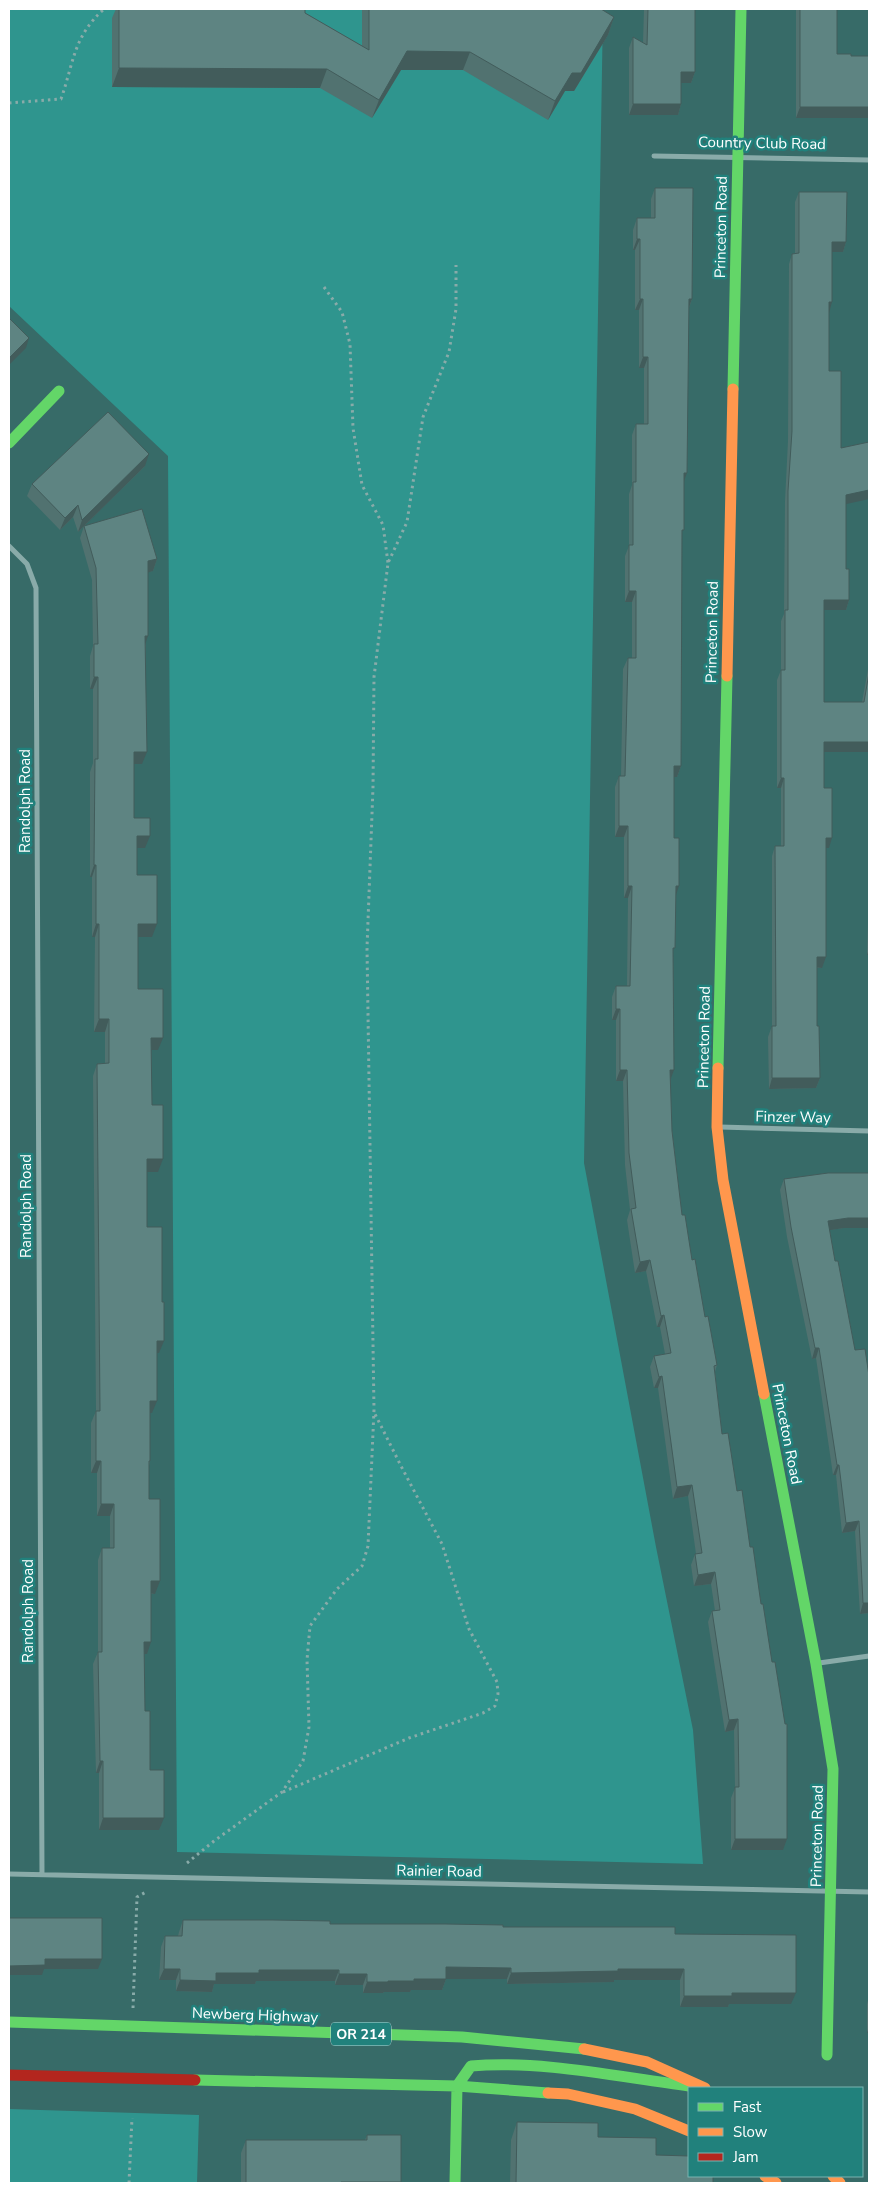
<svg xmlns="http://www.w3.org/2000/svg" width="878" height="2192" viewBox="0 0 878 2192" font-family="'Nunito Sans',sans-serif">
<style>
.green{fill:#2f958e}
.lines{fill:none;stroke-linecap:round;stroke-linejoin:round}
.path{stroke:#89aba9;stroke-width:3;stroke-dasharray:2.5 4;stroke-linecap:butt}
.street{stroke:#89aba9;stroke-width:5}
.fast{stroke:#63d668;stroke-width:11}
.slow{stroke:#ff974d;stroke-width:11}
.jam{stroke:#b3261e;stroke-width:11}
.wall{fill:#517270}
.shaded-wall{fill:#425c5b}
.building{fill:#5e8482;stroke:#425c5b}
.labels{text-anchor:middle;stroke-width:5;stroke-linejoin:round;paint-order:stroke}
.shield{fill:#21817c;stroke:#bcd9d8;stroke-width:1}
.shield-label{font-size:14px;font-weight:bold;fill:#fff}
.street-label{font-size:15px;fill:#fff;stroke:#21817c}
</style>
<rect width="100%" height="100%" fill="#376b68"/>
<!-- green -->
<path class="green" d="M9,9h594l-19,1154 72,384 37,183 10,134 -526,-12 -9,-1396 -159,-150z
M9,2109l190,6 -2,68h-188z"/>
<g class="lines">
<!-- path -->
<path class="path" d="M9,103l52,-4c13,-37 12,-62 43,-90
M324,287l18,25 8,32 3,84 9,57 21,40 5,38
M283,1792l126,-54 74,-25 12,-7 3,-12 -1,-12 -28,-53 -27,-85 -41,-78 -27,-54
M187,1863l27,-22 68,-49 21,-31 6,-34 -2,-67 3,-34 27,-37 25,-23 6,-20 6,-136 -7,-462 6,-161 1,-110 14,-114 19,-41 16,-105 26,-65 7,-43v-44
M133,2008l4,-111 9,-5
M129,2183l3,-65"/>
<!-- street -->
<path class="street" d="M654,156l215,4
M9,546l18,18 9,24 6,1286
M720,1127l149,4
M819,1663l50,-7
M9,1874l860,18"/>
<!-- fast -->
<path class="fast" d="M733,389l8,-380
M9,443l50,-52
M718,1068l9,-392
M764,1394l52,270 17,105 -6,286
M9,2022l453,15 122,12
M195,2080l262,6 91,7
M457,2086l14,-20c71,-6 147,11 218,20
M455,2183l2,-97"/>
<!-- slow -->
<path class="slow" d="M727,676l6,-287
M718,1068l-1,59 6,53 41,214
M584,2049l63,13 58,26
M548,2093l20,1 67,15 54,22
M765,2176l11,7
M833,2176l7,7"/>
<!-- jam -->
<path class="jam" d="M9,2075l186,5"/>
</g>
<!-- wall -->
<path class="wall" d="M116,9h189v4l57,33v-37h239l13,8 -6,18 -34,56h-9l-17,29 -85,-50h-62l-29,48 -52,-30 -208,-1v-69z
M644,9h51v63l-4,11h-10v21l-3,11h-49v-67l4,-11 10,6z
M796,9h41v45l32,64h-73z
M655,188l37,111 -3,9 -7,229 -1,229 -4,11h-3v61l2,57 -3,59 -3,126 2,51 10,84 23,102 12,48 -2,7 7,62 61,416h-52v-52l4,-10 -1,-58 -9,2 -10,-64 -7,-46 4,-11h3l-4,-27 -17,2 -3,-21 4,-11h1l-8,-58 -15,3 -15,-111h-4l-4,-21 4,-11 11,-2 -5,-27h-3l-11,-56 -11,2 -8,-53 3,-10 -5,-45 -2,-84h-7v-61h-4v-23l4,-11h11l1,-88h-4v-61h-9v-50l4,-11h2l2,-107 5,-11h4v-56h-7v-46l4,-10v-52l3,-9v-50l4,-11h8v-56h-5v-58h-4v-60h-2v-20l4,-12h14v-19z
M799,192l47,50 -3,10h-11l-3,59v60l12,77 5,56v65l3,31 -3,10h-22v92h38l7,-38v88h-45v36l5,60h-3l-4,120h-5v58l3,52 -4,10 -47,1 -1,-52 4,-11v-170l3,-10h6v-58h-4v-108l4,-10v-49l3,-7 1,-113 3,-60 1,-177 3,-10h3v-52z
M145,466l-67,66 -5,-15 -13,13 -33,-34 5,-12z
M84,526l73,33 -4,12 -5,1 -6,192h-8v54l11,30h-8v27l15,62h-14v52l20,61h-7l1,55 6,67h-11v55l12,126h-2l-5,60h-2v48l-1,5v33l6,95h-4l-4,60h-3l1,57 5,59 9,60h-60v-57h-3l-3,-109 5,-12v-92l4,-12h8v-32h-13v-43h-6v-50l5,-12 -3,-335 4,-12 8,-1v-31h-11l1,-95h-3v-60h-2v-105l3,-9v-74h-3v-33l3,-10 -1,-66 -12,-42z
M869,888v67h-2l2,-66z
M869,1173v55h-25l-15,2 40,383 -9,1 -5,-83 -13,2 -6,-58h-3l-17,-117 -4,1 -25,-122 -7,-47 4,-11z
M183,1920l147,4 173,3 172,7 116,70h-62l-1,3h-48v-27h-66v2l-107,2v-5h-61l-4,11h-31l-1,2h-26l-1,1h-20v-8h-28v-4h-79l-1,3h-41l-2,8 -36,-1v-11h-17l2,-33 4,-11h13l1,-4z
M869,1997v36h-2v-29z
M517,2122l81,15 58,18 33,21 24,7h-203l1,-43z
M367,2135l33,48h-159v-30l5,-13h119z"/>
<!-- shaded-wall -->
<path class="shaded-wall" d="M614,17l-6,18 -34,56h-9l-17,29 7,-19 17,-28z
M407,51l63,1 -7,18h-62l-29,48 7,-18z
M119,68l208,1 -7,19 -208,-1z
M681,72h14l-4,11h-13z
M633,104h48l-3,11h-49z
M800,107h69v11h-73z
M637,239h3l-5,11h-2z
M832,242h14l-3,10h-15z
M640,299h3l-4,11h-4z
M689,299h3l-4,11z
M829,302h3l-3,11z
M29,338l-3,10 -17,17v-7z
M643,357h5l-4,11h-5z
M149,454l-4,12 -67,66 4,-12z
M684,473h3l-4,11z
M869,490v9l-27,6 4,-10z
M78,505l-5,12 -13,13 5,-12z
M157,559l-4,12 -10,3 5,-13z
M629,591h7l-4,11h-7z
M824,600h25l-3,10h-26z
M145,636h3l-4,12z
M94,677h4l-5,12h-3z
M824,742h45v10h-49z
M134,752h13l-5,12h-13z
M674,766h7l-4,11h-7z
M781,778h3l-3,10h-4z
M619,826h9l-4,11h-9z
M137,836h13l-5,12h-13z
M826,838h6l-3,10h-7z
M94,865h2l-4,12h-2z
M628,886h4l-4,12h-4z
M676,886h3l-4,12z
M96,924h3l-4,13h-3z
M138,924h19l-5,13h-19z
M869,949v6h-2z
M817,957h9l-4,11 -9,-1z
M616,1009h4l-4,11h-4z
M99,1019h10l-4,13h-11z
M151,1038h12l-5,12h-12z
M620,1070h7l-4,11h-7z
M670,1070h4l-4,11z
M772,1078h48l-4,10 -47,1z
M147,1159h16l-5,13h-15z
M848,1218h21v10h-25l-20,3 4,-10z
M650,1260l-4,11 -11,2 5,-11z
M664,1315l-4,12h-3l4,-11z
M157,1341h7l-5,12h-7z
M815,1348h4l-3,10 -4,1z
M662,1376l-4,12h-4l5,-11z
M150,1401h7l-5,12h-6z
M96,1461h5l-4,12h-6z
M837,1465h2l-3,10h-3z
M692,1485l-4,11 -15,3 4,-12z
M101,1504h13l-4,12h-13z
M859,1521l-4,10 -13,2 4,-10z
M715,1572l-4,12 -17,2 4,-11z
M151,1581h9l-5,13 -8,-1z
M863,1603h6v10l-9,1z
M144,1642h7l-4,12h-7z
M738,1719l-4,11 -9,2 4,-12z
M100,1761h3l-4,12h-3z
M103,1818h61l-5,12h-60z
M735,1839h52l-4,11h-52z
M45,1959h57l-4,10h-54l-2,6h-33v-9z
M446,1967l65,1 -4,11h-65z
M164,1969h16l-4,11h-17z
M618,1969h66l-4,11h-66v2l-107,2 4,-11z
M259,1970h80l-4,11h-79l-1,3h-41l-2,8 -36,-1 4,-11 36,-7z
M339,1974h28l-4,11h-28z
M414,1979h32l-4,11h-31l-1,2h-26l-1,1h-20l4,-11z
M732,1993h64l-5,11h-62l-1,3h-48l4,-11z
M869,2026v7h-2z
M341,2182h60l-1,1h-60z"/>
<!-- building -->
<path class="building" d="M119,9h186v4l64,37v-41h232l13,8 -33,56h-9l-17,28 -85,-49 -63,-1 -28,49 -52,-31 -208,-1z
M648,9h47v63h-14v32h-48v-67l14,8z
M800,9h37v45h14v2h18v51h-69z
M655,188h38l-1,111h-3l-2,174h-3v57h-2l-1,236h-7v72h5v48h-3l-1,62h-2l1,122h-4l2,61 10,84h3l7,45 3,-1 10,58 3,-1 9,49 -3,1 8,68 6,-1 9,58 5,-1 8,57h3l8,57h2l9,58h3l10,62h2v115h-52v-52h4l-1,-68 -9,1 -10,-63 -7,-46 8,-1 -5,-38 -17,3 -3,-21 7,-1 -10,-68 -15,2 -15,-111 -3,1 -5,-21 17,-3 -7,-38 -3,1 -11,-56 -10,2 -9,-53 5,-1 -7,-55 -2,-83h-7v-61h-4v-23h14l2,-100h-4v-60h-9v-50h6l3,-118h8v-67h-7v-46h4v-63h3v-58h12v-67h-5v-58h-3v-60h-3v-21h18z
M799,192h48l-1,50h-14v60h-3v69h12v77l28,-6v48l-23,5v74h3v31h-25v102h40l5,-29v69h-45v46h8v50h-6v119h-9v69h2l1,52h-48v-52h4l-1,-180h9v-68h-3v-108h4v-60h3v-119l4,-60v-177l7,-1z
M9,318l20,20 -20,20z
M108,412l41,42 -67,66 -4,-15 -13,13 -33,-34z
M142,509l15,50 -9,2v75h-3l2,116h-13v66h16v18h-13v39h20v49h-19v65h25v49h-12l1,67h11v54h-16v68h15v75h2v39h-7v60h-7v60h-1v38h11v82h-9v61h-7l1,69h5v59h14v48h-61v-57h-3l-2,-109h4v-104h12v-44h-13v-43h-5v-50h4l-3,-347 12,-1v-44h-10v-95h-3v-59h-2l1,-106h3v-82h-4v-33h4l-2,-76 -12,-42z
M828,1173h41v45h-21l-20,3 7,40h3l17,89 10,-1 4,27v227h-6l-4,-82 -13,2 -7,-58h-2l-18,-117h-4l-24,-121 -7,-48z
M9,1918h93v41h-57v6l-36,1z
M183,1920h90l57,1v3h116l57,1v2h172v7l121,1v58h-64v3h-48v-27h-66v2l-107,2v-5l-65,-1v12h-32v2h-26v1h-21v-8h-28v-4h-80v3h-43v8l-36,-1v-11h-16l1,-33h17z
M517,2122l81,1v14l58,1v17l33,1v20h24v7h-197z
M367,2135h34v47h-60v1h-95v-43h121z"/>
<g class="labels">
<!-- shield labels -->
<rect class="shield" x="331" y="2022.5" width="60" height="23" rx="4"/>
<g class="shield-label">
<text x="361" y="2039">OR 214</text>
</g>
<!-- street labels -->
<g class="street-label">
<text transform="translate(762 143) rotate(1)" y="5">Country Club Road</text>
<text transform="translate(721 227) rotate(-89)" y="5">Princeton Road</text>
<text transform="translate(712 632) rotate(-89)" y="5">Princeton Road</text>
<text transform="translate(25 801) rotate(-90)" y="5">Randolph Road</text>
<text transform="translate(704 1037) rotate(-89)" y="5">Princeton Road</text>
<text transform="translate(793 1117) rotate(1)" y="5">Finzer Way</text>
<text transform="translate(26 1206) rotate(-90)" y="5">Randolph Road</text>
<text transform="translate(787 1434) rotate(79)" y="5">Princeton Road</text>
<text transform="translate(28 1611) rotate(-90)" y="5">Randolph Road</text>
<text transform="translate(817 1836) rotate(-89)" y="5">Princeton Road</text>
<text transform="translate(439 1871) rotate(1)" y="5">Rainier Road</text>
<text transform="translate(255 2015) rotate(2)" y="5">Newberg Highway</text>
</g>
</g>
<!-- border -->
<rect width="878" height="2192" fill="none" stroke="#ffffff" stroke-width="20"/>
<!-- legend -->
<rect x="688" y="2087" width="175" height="90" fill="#21817c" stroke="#7ab3b0"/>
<rect x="698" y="2103" width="25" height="8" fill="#63d668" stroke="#7ab3b0"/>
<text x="733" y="2112" font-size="15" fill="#ffffff">Fast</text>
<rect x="698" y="2128" width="25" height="8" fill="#ff974d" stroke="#7ab3b0"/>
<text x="733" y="2137" font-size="15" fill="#ffffff">Slow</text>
<rect x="698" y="2153" width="25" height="8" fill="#b3261e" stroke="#7ab3b0"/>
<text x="733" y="2162" font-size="15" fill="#ffffff">Jam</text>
</svg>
